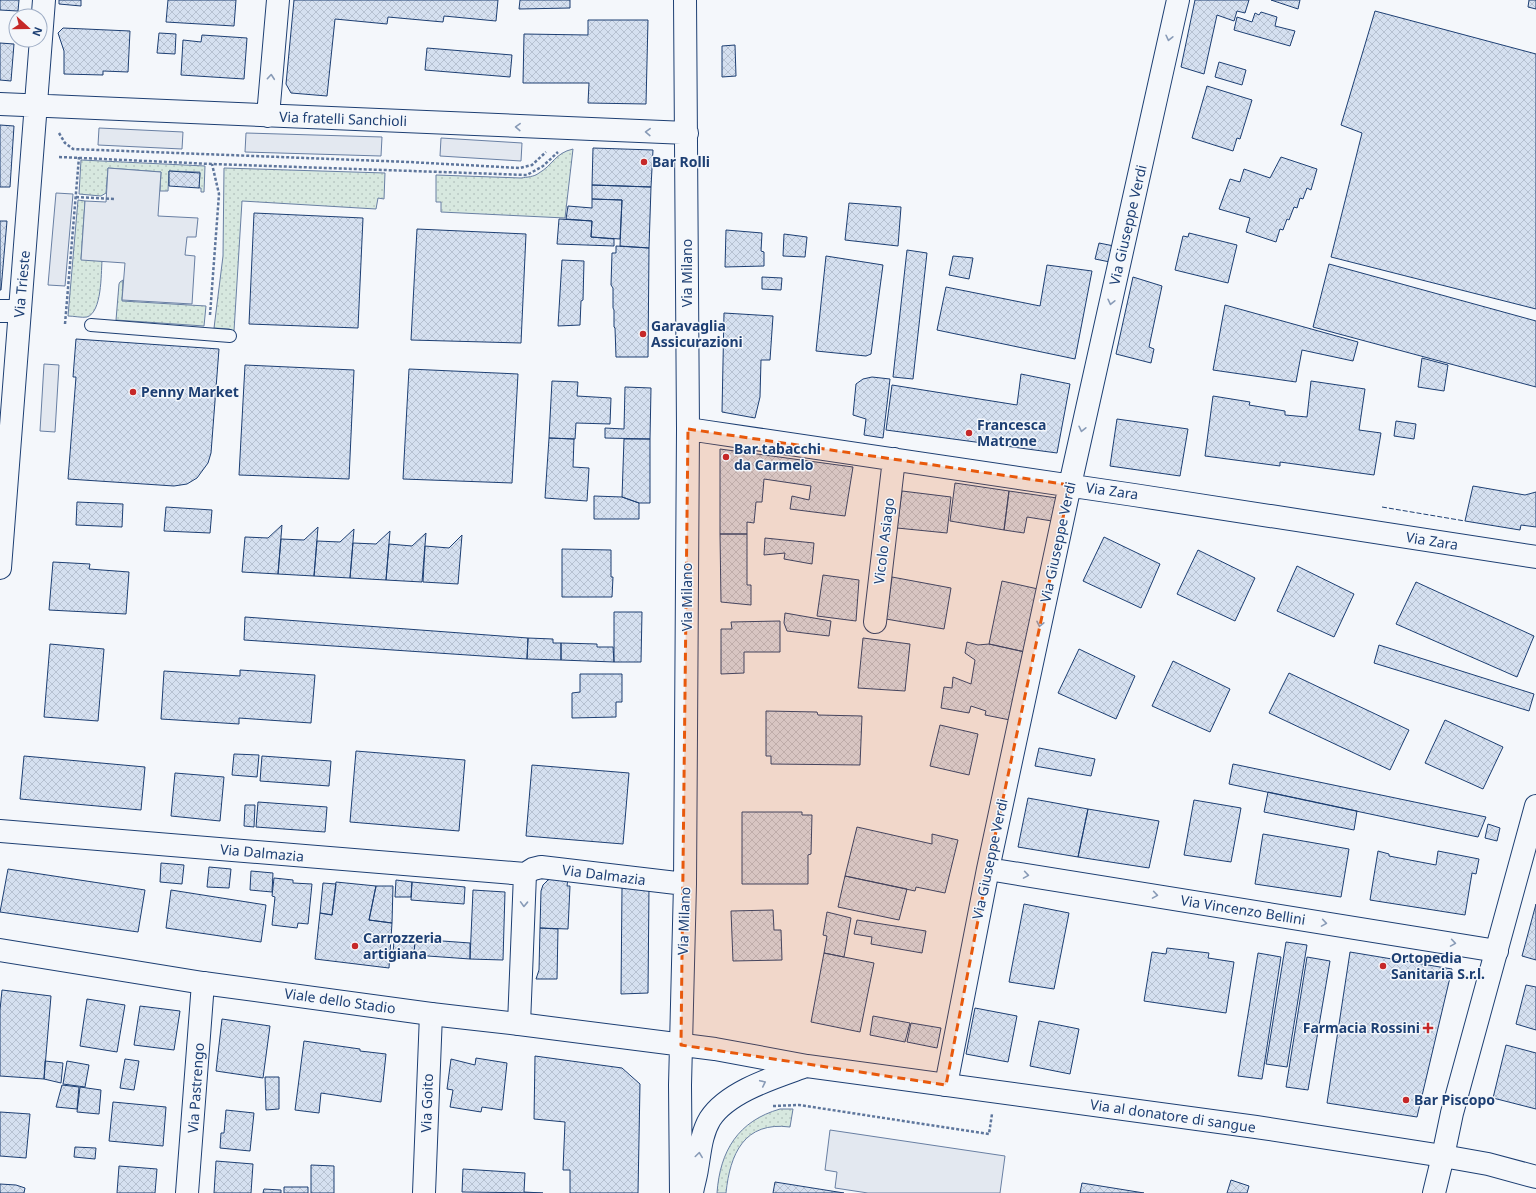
<svg xmlns="http://www.w3.org/2000/svg" width="1536" height="1193" viewBox="0 0 1536 1193" font-family="'Noto Sans',sans-serif">
<style>
.green{fill:url(#green-dots);stroke:#687fa3}
.parking{fill:#e3e8f0;stroke:#687fa3}
.building{fill:url(#building-cross-hatch);stroke:#1d3f73}
.lines{fill:none;stroke-linecap:round;stroke-linejoin:round}
.service-casing{stroke:#1d3f73;stroke-width:14}
.minor-casing{stroke:#1d3f73;stroke-width:24}
.tertiary-casing{stroke:#1d3f73;stroke-width:24}
.path{stroke:#5e769c;stroke-width:2.5;stroke-dasharray:3 2;stroke-linecap:butt}
.service{stroke:#f4f7fb;stroke-width:12}
.minor{stroke:#f4f7fb;stroke-width:22}
.tertiary{stroke:#f4f7fb;stroke-width:22}
.fence{stroke:#1d3f73;stroke-width:1;stroke-dasharray:5 2;stroke-linecap:butt}
.oneway{stroke:#889bb7}
.marked{fill:#e8590c;fill-opacity:0.2;stroke:#e8590c;stroke-width:3;stroke-dasharray:8 5;stroke-linejoin:round}
.poi-dot{fill:#c62828;stroke:#f4f7fb;stroke-width:1.5}
.labels{text-anchor:middle;stroke-width:3;stroke-linejoin:round;paint-order:stroke}
.street-label{font-size:14px;fill:#1d3f73;stroke:#f4f7fb}
.poi-label{font-size:14px;font-weight:bold;fill:#1d3f73;stroke:#f4f7fb;text-anchor:start}
</style>
<defs>
<pattern id="green-dots" width="8" height="8" patternUnits="userSpaceOnUse"><rect width="8" height="8" fill="#d7e8df"/><path d="M2 2h.1M6 6h.1" fill="none" stroke="#b8c8c3" stroke-width="1.8" stroke-linecap="round"/></pattern>
<pattern id="building-cross-hatch" width="8" height="8" patternUnits="userSpaceOnUse"><rect width="8" height="8" fill="#d5e0f0"/><path d="M0 0l8 8M0 8l8-8" fill="none" stroke="#b6c1d1"/></pattern>
</defs>
<rect width="100%" height="100%" fill="#f4f7fb"/>
<!-- green -->
<path class="green" d="M573,149l-8,69 -124,-6v-10h-5v-27l85,3c6,-1 13,-1 18,-5 14,-8 16,-20 34,-24z
M81,160l124,6 -1,26h-3v-4h-2l1,-16 -31,-1 -1,20h-8l1,-19 -53,-4 -2,25 -5,3 -22,-2z
M224,168l161,5 -1,26 -6,-1 -2,11 -134,-8 -8,130 -5,-2 -15,-1 9,-72z
M78,200l7,1 -4,58 21,2c-1,13 0,51 -15,56 -5,1 -13,-1 -19,-1z
M123,280l-1,21 84,5 -2,20 -88,-6 3,-36 1,-2z
M780,1109h13l-3,18c-46,-6 -60,27 -64,66h-9c3,-42 21,-72 63,-84z"/>
<!-- parking -->
<path class="parking" d="M99,128l84,4 -1,17 -84,-4z
M246,133l136,4 -1,19 -136,-4z
M441,138l81,5 -1,18 -81,-5z
M108,168l53,4 -3,44 40,2 -2,19h-9l-2,18 10,1 -3,48 -70,-4 3,-37 -44,-3 4,-59 21,1z
M56,193l17,1 -8,92 -17,-1z
M44,364l15,1 -4,67 -15,-1z
M830,1130l175,26 -5,37h-132l-33,-5 2,-16 -12,-2z"/>
<!-- building -->
<path class="building" d="M0,0h19l-1,11 -18,-1z
M59,0h22v6l-22,-2z
M168,0h68l-2,26 -68,-4z
M294,0h204l-2,21 -52,-5 -1,6 -55,-5 -1,7 -52,-5 -8,77 -36,-3 -5,-9z
M520,0h50v8l-51,1z
M1195,0h54l-4,13 -8,-2 -3,10 -17,-6 -13,59 -23,-7z
M1271,0h29l-2,9z
M1529,0h7v9l-8,-2z
M1375,11l161,43v255l-205,-52 31,-124 -21,-8z
M1261,12l16,5 -2,9 20,5 -5,15 -56,-16 3,-13 15,5 3,-9 4,2z
M588,20h60l-2,84 -58,-1 1,-20h-66l1,-49 64,1z
M63,28l67,3 -2,41 -25,-1v4l-39,-1v-23l-6,-18z
M159,33l17,1 -1,20 -18,-1z
M202,35l45,3 -3,41 -63,-4 2,-35 18,2z
M0,43l14,1 -3,37 -11,-1z
M735,45l1,31 -14,1v-31z
M427,48l85,7 -2,22 -85,-7z
M1219,62l27,8 -4,15 -27,-8z
M1207,86l45,14 -12,39 -3,-1 -4,13 -41,-13z
M0,125l14,1 -4,61h-10z
M593,148l60,2 -2,37 -59,-2z
M1281,157l36,12 -6,21 -4,-2 -4,11 -3,-1 -3,10 -3,-1 -5,13 -2,-1 -4,11 -3,-1 -4,13 -30,-10 4,-14 -31,-9 11,-30 10,3 4,-13 26,9z
M169,171l31,2 -1,15 -30,-2z
M592,185l59,2 -2,61 -29,-2 2,-46 -30,-1z
M592,199l30,1 -2,39 -29,-2 1,-16 -26,-2 2,-13 24,2z
M849,203l52,4 -3,39 -53,-6z
M254,213l109,5 -5,110 -109,-4z
M559,219l33,2 -1,16 23,2v7l-57,-2z
M0,221h7l-6,69h-1z
M417,229l109,5 -5,109 -110,-3z
M726,230l36,3 -1,18 3,1v14l-39,1z
M1189,233l48,12 -9,38 -53,-13 8,-34 5,1z
M784,234l23,3 -2,20 -22,-1z
M1099,243l15,3 -4,16 -15,-3z
M616,246l33,2 -1,109h-32l-1,-29 -1,-1v-17l-1,-2v-20l-2,-3 1,-32h4z
M907,250l20,3 -14,126 -20,-2z
M826,256l57,9 -12,89 -5,2 -50,-5z
M953,256l20,2 -4,21 -20,-4z
M562,260l22,1 -1,39 -2,1 -1,24 -22,1z
M1329,264l207,57v66l-223,-60z
M1047,265l45,6 -17,88 -138,-29 9,-43 94,19z
M762,277l20,1 -1,12 -19,-1z
M1133,277l29,9 -13,61 5,2 -3,14 -35,-9z
M1225,305l133,37 -5,19 -51,-11 -6,32 -83,-12z
M724,313l49,3 -3,44h-9l-1,37 -5,21 -33,-6z
M76,339l143,10 -8,104 -3,10 -11,15 -10,6 -13,2 -106,-7 8,-102h-3z
M1422,358l26,7 -4,26 -26,-4z
M245,365l109,5 -5,109 -110,-4z
M409,369l109,5 -6,109 -109,-4z
M1021,374l49,10 -13,69 -171,-23 6,-45 125,20z
M872,377l18,2 -7,59 -19,-3 2,-16 -13,-4 3,-31 7,-5z
M552,381l26,1 -1,14 34,2 -1,26 -34,-1 -1,16 -26,-1z
M1311,381l54,8 -6,41 22,3 -7,42 -94,-13v4l-75,-10 8,-60 37,6 -1,3 36,6v4l22,2z
M625,387l26,1 -1,51 -45,-1v-10l19,1z
M1117,419l71,10 -8,47 -70,-10z
M1396,421l20,3 -2,15 -20,-3z
M549,438l25,1 -1,28 16,1 -2,33 -42,-3z
M624,439h26v64h-11l-17,-6z
M720,449l133,18 -8,49 -55,-7 2,-13 17,4 2,-14 -47,-7 -2,23h-6l-2,21 -7,-1v12h-27z
M955,483l54,8 -5,39 -54,-9z
M1473,486l52,9 11,-3v35l-15,-2 -1,5 -55,-9z
M902,491l49,6 -4,36 -50,-5z
M1009,491l48,7 -5,23 -25,-4 -3,16 -20,-3z
M594,496l28,1 17,6v16h-45z
M77,502l46,2 -1,23 -46,-2z
M166,507l46,3 -2,23 -46,-2z
M282,525l-4,49 -36,-2 3,-35 23,1z
M318,527l-4,49 -36,-2 3,-35 23,1z
M354,529l-4,49 -36,-2 3,-35 23,1z
M390,531l-4,49 -36,-2 3,-35 23,1z
M426,533l-4,49 -36,-2 3,-36 23,2z
M720,534h27v51h4v20l-30,-3z
M462,535l-4,49 -35,-2 2,-36 24,2z
M1104,537l56,27 -19,44 -58,-27z
M765,538l49,5 -2,21 -28,-5 1,-6 -21,2z
M562,549l49,1v27h2l-1,20h-50z
M1198,550l57,28 -20,43 -58,-27z
M53,562l37,2 -1,5 40,3 -3,42 -77,-4z
M1297,566l57,28 -20,43 -57,-26z
M823,575l36,5 -3,41 -39,-5z
M892,577l59,11 -7,41 -58,-10z
M1002,581l36,8 -13,63 -36,-8z
M1416,582l118,54 -17,41 -121,-53z
M614,612h28l-1,50h-27z
M785,613l46,8 -2,15 -42,-5 -3,-8z
M245,617l283,21 -1,21 -283,-19z
M780,621v31h-36v21l-23,1v-45h11l-1,-7z
M528,638l25,1v4h8v17l-34,-1z
M863,638l47,6 -5,47 -47,-3z
M967,642l11,3 11,-1 36,8 -15,68 -25,-5 1,-4 -15,-5 -2,7 -28,-5 3,-21 8,1 1,-11 18,7 4,-24 -10,-7z
M561,643l36,1v3h16l1,15 -53,-2z
M50,644l54,5 -6,72 -54,-4z
M1379,645l155,49 -5,17 -155,-48z
M1079,649l56,27 -19,43 -58,-26z
M1173,661l57,28 -20,43 -58,-26z
M240,670l75,5 -4,48 -72,-5v6l-78,-5 3,-48 76,5z
M1289,673l120,57 -19,40 -121,-57z
M580,674h42v28h-6v15l-44,1v-25l8,-1z
M766,711l51,1 1,3 44,1 -2,49 -89,-1v-8h-5z
M1445,720l58,27 -20,42 -58,-26z
M940,725l38,9 -9,41 -39,-9z
M1039,748l56,11 -4,17 -56,-10z
M356,751l109,9 -6,71 -109,-9z
M234,754l25,1 -2,22 -25,-2z
M24,756l121,11 -4,43 -121,-11z
M262,756l69,5 -2,25 -69,-5z
M1233,764l253,53 -8,20 -249,-53z
M532,765l97,8 -6,71 -97,-8z
M175,773l49,4 -4,44 -49,-5z
M1268,792l89,19 -3,19 -90,-18z
M1028,798l60,11 -10,48 -60,-10z
M1194,800l47,8 -10,54 -47,-7z
M258,802l69,5 -2,25 -69,-5z
M245,805h10l-1,22 -10,-1z
M1088,809l71,12 -10,47 -71,-11z
M742,812h60v3h10l-1,39 -3,1v29h-66z
M1488,824l12,4 -3,13 -12,-3z
M857,827l75,17v-10l26,6 -13,53 -29,-6 -1,4 -70,-15z
M1263,834l86,15 -8,48 -86,-13z
M1378,851l11,3v2l47,9 2,-14 41,8 -3,15 -4,-1 -7,42 -95,-15z
M161,863l23,2 -2,19 -22,-2z
M209,867l22,2 -2,19 -22,-1z
M8,869l137,21 -7,42 -138,-20z
M251,871l22,2 -1,19 -22,-2z
M845,876l62,13 -8,31 -61,-13z
M274,878l19,2v3l19,1 -4,40 -10,-1 -1,5 -25,-3 3,-28 -3,-1z
M554,878h14l-1,8h3l-2,43 -28,-1 1,-37 2,-6 5,-5z
M396,880l16,2 -1,15h-16z
M336,882l40,4 -7,34 23,3 -3,45 -74,-9 5,-46 12,2z
M412,882l53,5 -1,17 -53,-4z
M323,883l13,1 -4,31 -12,-2z
M376,886h17l-1,37 -23,-3z
M622,887h27l-1,106 -27,1z
M171,890l95,15 -5,37 -95,-14z
M473,890l32,2 -2,68 -33,-1z
M1024,904l45,9 -15,76 -45,-7z
M1536,904v56l-14,-4z
M773,910l1,20h7l1,30 -49,1 -2,-50z
M827,912l24,6 -7,39 -20,-4 3,-17 -4,-1z
M857,920l69,11 -4,22 -51,-9 1,-7 -18,-3z
M540,928l18,1 -1,50h-21l3,-9z
M415,939l55,4v16l-56,-4z
M394,940l21,1 -1,14 -21,-1z
M1286,942l21,3 -20,122 -21,-3z
M1167,948l42,5 -1,5 26,4 -8,51 -82,-12 8,-49 14,2z
M1350,952l102,17 -35,148 -90,-14z
M824,953l50,10 -14,69 -49,-10z
M1258,953l23,4 -19,122 -24,-3z
M1307,957l23,4 -22,129 -22,-3z
M1526,985l10,2v43l-20,-6z
M2,990l49,6 -7,83 -44,-3v-66z
M87,999l38,6 -8,47 -37,-6z
M140,1006l40,5 -6,39 -40,-5z
M975,1008l42,8 -9,46 -42,-8z
M873,1016l37,7 -5,19 -35,-7z
M222,1019l48,7 -7,52 -47,-7z
M1039,1021l40,8 -9,45 -40,-8z
M911,1023l30,5 -4,20 -30,-6z
M304,1041l56,8v2l26,3 -5,48 -60,-9 -2,20 -24,-3z
M1506,1045l30,8v56l-43,-11z
M535,1056l87,12 18,16 -2,109h-68v-23h-7l2,-48 -31,-3z
M476,1058l31,5 -5,47 -20,-3 -1,5 -31,-5 3,-17 -6,-1 4,-30 24,6z
M125,1059l14,2 -5,29 -14,-2z
M45,1061l18,2 -2,20 -17,-4z
M67,1061l22,4 -4,22 -22,-3z
M265,1077h14v32l-13,1z
M62,1085l17,2 -2,22 -21,-2z
M80,1087l21,3 -2,24 -22,-2z
M113,1102l53,5 -3,39 -54,-5z
M226,1110l28,3 -4,38 -30,-3 1,-15h3z
M0,1112l30,2 -4,44 -26,-2z
M75,1147l21,1 -1,11 -21,-2z
M216,1161l37,3 -2,29h-37z
M311,1165l23,1v27h-23z
M119,1166l38,3 -2,24h-38z
M463,1169l62,4 -1,19 19,1 -81,-1z
M1231,1180l18,6 -2,7h-20z
M775,1182l69,11h-71z
M1082,1183l62,10h-64z
M0,1184l16,1 9,3 -1,5h-24z
M284,1187h24v6h-24z
M264,1189l17,1v3h-18z"/>
<g class="lines">
<defs>
<path id="service" d="M91,325l139,11"/>
<path id="minor" d="M0,104l687,29
M268,116l10,-116
M0,311h20
M688,429l446,66 402,62
M0,568l44,-568
M875,622l19,-163
M0,831l525,43
M988,869l509,82
M519,1024l6,-150 8,-5 8,-2 144,17
M681,1045l4,-161 3,-455 -3,-429
M946,1085l42,-216 82,-384 108,-485
M187,1193l16,-210
M424,1193l7,-179
M1434,1193l9,-37 45,8 48,13"/>
<path id="tertiary" d="M0,950l203,33 228,31 88,10 196,25 92,17 449,61 187,29 9,-43 84,-307
M681,1045l-1,40 1,108
M692,1193c1,-8 4,-16 5,-24 3,-17 4,-35 13,-50 18,-28 66,-42 96,-53"/>
</defs>
<!-- service casing -->
<use href="#service" class="service-casing"/>
<!-- minor casing -->
<use href="#minor" class="minor-casing"/>
<!-- tertiary casing -->
<use href="#tertiary" class="tertiary-casing"/>
<!-- path -->
<path class="path" d="M59,133l6,10 8,6 336,13 111,6 12,-3 14,-13
M59,157l153,7 315,11 16,-9 15,-14
M76,197l39,2
M210,315l9,-121 -7,-30
M65,324l14,-167
M773,1106l26,-1 190,29 3,-20"/>
<!-- service -->
<use href="#service" class="service"/>
<!-- minor -->
<use href="#minor" class="minor"/>
<!-- tertiary -->
<use href="#tertiary" class="tertiary"/>
<!-- fence -->
<path class="fence" d="M1382,507l83,14"/>
</g>
<!-- one-way arrows -->
<defs><path id="oneway-chevron" d="M-2-3.5L2.5 0L-2 3.5" fill="none" stroke-width="1.6" stroke-linecap="round" stroke-linejoin="round"/></defs>
<g class="oneway">
<use href="#oneway-chevron" transform="translate(1169 38) rotate(103)"/>
<use href="#oneway-chevron" transform="translate(271 77) rotate(-85)"/>
<use href="#oneway-chevron" transform="translate(518 127) rotate(-178)"/>
<use href="#oneway-chevron" transform="translate(648 132) rotate(-178)"/>
<use href="#oneway-chevron" transform="translate(1111 302) rotate(103)"/>
<use href="#oneway-chevron" transform="translate(1082 429) rotate(103)"/>
<use href="#oneway-chevron" transform="translate(1040 624) rotate(102)"/>
<use href="#oneway-chevron" transform="translate(1026 875) rotate(9)"/>
<use href="#oneway-chevron" transform="translate(1155 895) rotate(9)"/>
<use href="#oneway-chevron" transform="translate(524 904) rotate(92)"/>
<use href="#oneway-chevron" transform="translate(1324 923) rotate(9)"/>
<use href="#oneway-chevron" transform="translate(1453 943) rotate(9)"/>
<use href="#oneway-chevron" transform="translate(763 1083) rotate(-25)"/>
<use href="#oneway-chevron" transform="translate(699 1155) rotate(-82)"/>
</g>
<!-- marked area -->
<path class="marked" d="M688,429l382,56 -82,384 -42,216 -265,-40z"/>
<!-- markers -->
<g class="poi-dot">
<circle cx="644" cy="162" r="4"/>
<circle cx="643" cy="334" r="4"/>
<circle cx="133" cy="392" r="4"/>
<circle cx="969" cy="433" r="4"/>
<circle cx="726" cy="457" r="4"/>
<circle cx="355" cy="946" r="4"/>
<circle cx="1383" cy="966" r="4"/>
<path d="M1426 1022h4v4h4v4h-4v4h-4v-4h-4v-4h4z"/>
<circle cx="1406" cy="1100" r="4"/>
</g>
<g class="labels">
<!-- street labels -->
<g class="street-label">
<text transform="translate(343 119) rotate(2)" y="5">Via fratelli Sanchioli</text>
<text transform="translate(1128 225) rotate(-77)" y="5">Via Giuseppe Verdi</text>
<text transform="translate(687 273) rotate(-90)" y="5">Via Milano</text>
<text transform="translate(22 284) rotate(-85)" y="5">Via Trieste</text>
<text transform="translate(1112 491) rotate(8)" y="5">Via Zara</text>
<text transform="translate(884 541) rotate(-83)" y="5">Vicolo Asiago</text>
<text transform="translate(1432 541) rotate(9)" y="5">Via Zara</text>
<text transform="translate(1058 542) rotate(-78)" y="5">Via Giuseppe Verdi</text>
<text transform="translate(687 597) rotate(-90)" y="5">Via Milano</text>
<text transform="translate(262 853) rotate(5)" y="5">Via Dalmazia</text>
<text transform="translate(990 859) rotate(-78)" y="5">Via Giuseppe Verdi</text>
<text transform="translate(604 875) rotate(7)" y="5">Via Dalmazia</text>
<text transform="translate(1243 910) rotate(9)" y="5">Via Vincenzo Bellini</text>
<text transform="translate(684 921) rotate(-88)" y="5">Via Milano</text>
<text transform="translate(340 1001) rotate(8)" y="5">Viale dello Stadio</text>
<text transform="translate(196 1088) rotate(-86)" y="5">Via Pastrengo</text>
<text transform="translate(427 1103) rotate(-88)" y="5">Via Goito</text>
<text transform="translate(1173 1116) rotate(8)" y="5">Via al donatore di sangue</text>
</g>
<!-- poi labels -->
<g class="poi-label">
<text x="652" y="167">Bar Rolli</text>
<text x="651" y="331">Garavaglia<tspan x="651" dy="16">Assicurazioni</tspan></text>
<text x="141" y="397">Penny Market</text>
<text x="977" y="430">Francesca<tspan x="977" dy="16">Matrone</tspan></text>
<text x="734" y="454">Bar tabacchi<tspan x="734" dy="16">da Carmelo</tspan></text>
<text x="363" y="943">Carrozzeria<tspan x="363" dy="16">artigiana</tspan></text>
<text x="1391" y="963">Ortopedia<tspan x="1391" dy="16">Sanitaria S.r.l.</tspan></text>
<text x="1420" y="1033" text-anchor="end">Farmacia Rossini</text>
<text x="1414" y="1105">Bar Piscopo</text>
</g>
</g>
<!-- north arrow -->
<g transform="translate(28 28) rotate(111)"><circle r="19" fill="#f4f7fb" stroke="#9eadc5"/>
<path d="M0-3L7 15L0 10L-7 15Z" fill="#c62828"/>
<text y="-6" font-size="11" font-weight="bold" text-anchor="middle" fill="#1d3f73">N</text>
</g>
</svg>
